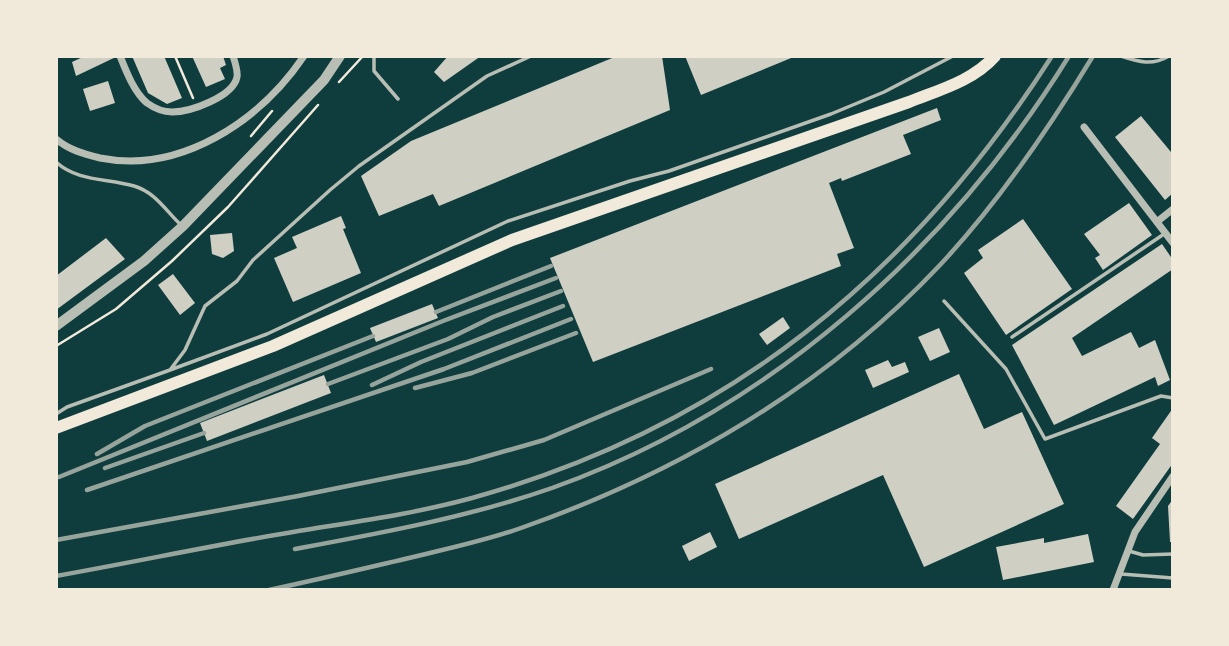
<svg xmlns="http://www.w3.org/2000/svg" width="1229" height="646" viewBox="0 0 1229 646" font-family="Cabin,sans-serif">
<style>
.building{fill:#cfcfc3}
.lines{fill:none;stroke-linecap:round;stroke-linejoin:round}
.path{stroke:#f1e9da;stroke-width:2.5}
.service{stroke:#b8beb3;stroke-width:3.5}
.minor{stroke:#b8beb3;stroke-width:7}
.tertiary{stroke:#b8beb3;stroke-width:10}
.primary{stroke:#f1e9da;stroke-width:12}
.rail{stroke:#97a49c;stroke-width:4.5}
</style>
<rect width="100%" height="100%" fill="#0f3d3e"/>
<!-- building -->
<path class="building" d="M85,56h33l-42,20 -4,-14z
M132,56h32l18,42 -15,6 -19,-11z
M192,56h31l3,9 -6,3 5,11 -19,8z
M448,56h33l-37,26 -10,-10z
M617,56h45l8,54 -231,96 -6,-12 -54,22 -18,-40 50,-35z
M685,56h111l-95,39z
M108,81l7,22 -25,8 -7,-22z
M937,108l4,12 -38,15 8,19 -69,27 -1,-3 -12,5 25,65 -17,6 4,12 -248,96 -43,-104z
M1141,116l30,36 2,-2v43l-8,7 -50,-63z
M1129,203l23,32 -49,35 -8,-12 5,-3 -16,-21z
M341,216l5,12 -3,1 18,44 -68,29 -19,-44 23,-10 -5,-11z
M1023,219l49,70 -66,46 -42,-62 19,-15 -5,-8z
M232,233l2,18 -11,7 -11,-4 -2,-19z
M106,238l19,21 -69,51v-34z
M1162,244l11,16v9l-101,69 10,18 49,-24 8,16 16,-8 15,40 -12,6 -3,-9 -101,48 -42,-80z
M173,274l22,29 -15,12 -22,-30z
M432,304l6,14 -62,24 -6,-14z
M783,317l7,11 -23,17 -8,-11z
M939,328l11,24 -20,9 -12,-24z
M888,360l4,7 13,-5 4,10 -36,16 -8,-18z
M959,374l25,55 38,-17 42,92 -140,63 -41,-92 -144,64 -24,-55z
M324,375l7,18 -124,48 -7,-18z
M1173,408v55l-40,56 -17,-13 44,-62 -8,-6z
M1173,499v43h-3l-2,-36z
M710,532l7,15 -28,14 -7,-15z
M1088,534l6,28 -91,18 -7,-33 48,-9v5z"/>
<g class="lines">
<!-- path -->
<path class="path" d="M175,56l18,42
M339,82l24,-26
M251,136l21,-25
M56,346l60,-37 56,-48 56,-54 90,-102"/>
<!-- service -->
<path class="service" d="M374,56v15l24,28
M1121,56c18,6 31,10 48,0
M56,162c22,20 51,16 78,24 21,6 32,25 47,39
M944,301l62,68 39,70 116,-43 12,2
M1012,337l152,-103
M170,370l97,-36 241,-113 122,-40 39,-10 162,-57 53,-22 69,-36
M56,414l11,-7 103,-37 15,-20 20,-44 32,-25 16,-21 77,-70 29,-24 128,-90 44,-20
M1129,551l14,4 30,-1
M1121,574l52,4"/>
<!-- minor -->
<path class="minor" d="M120,56c6,15 14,36 27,47 7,5 16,9 25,9 18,0 61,-15 65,-35 1,-6 -2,-15 -4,-21
M1084,127l89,116
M56,139c13,11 28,15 44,19 81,16 160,-37 204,-102
M1158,221l15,-12
M1113,590l22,-58 38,-56"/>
<!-- tertiary -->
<path class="tertiary" d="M56,326l88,-65 39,-35 141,-146 16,-24"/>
<!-- primary -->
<path class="primary" d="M56,428l217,-82 239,-106 397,-138c30,-12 64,-21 86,-46"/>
<!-- rail -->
<path class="rail" d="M436,312l115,-46
M328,384l120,-45 45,-22 68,-26
M372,385l49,-23 142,-56
M415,388l57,-15 104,-40
M97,454l48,-28 228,-90
M105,468l99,-35
M59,477l384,-156 113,-43
M87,490l357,-121 127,-50
M56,540l242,-44 169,-34 77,-22 167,-71
M295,549c86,-16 174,-32 257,-61 216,-77 397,-238 517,-432
M56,576c79,-14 158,-31 237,-44 60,-10 121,-18 179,-34 255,-71 439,-222 580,-442
M269,590c47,-10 93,-21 140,-32 37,-9 76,-17 112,-30 157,-55 304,-141 419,-263 59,-63 108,-135 153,-209"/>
</g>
<!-- border -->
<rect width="1229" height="646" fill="none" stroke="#f1e9da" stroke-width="116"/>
</svg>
